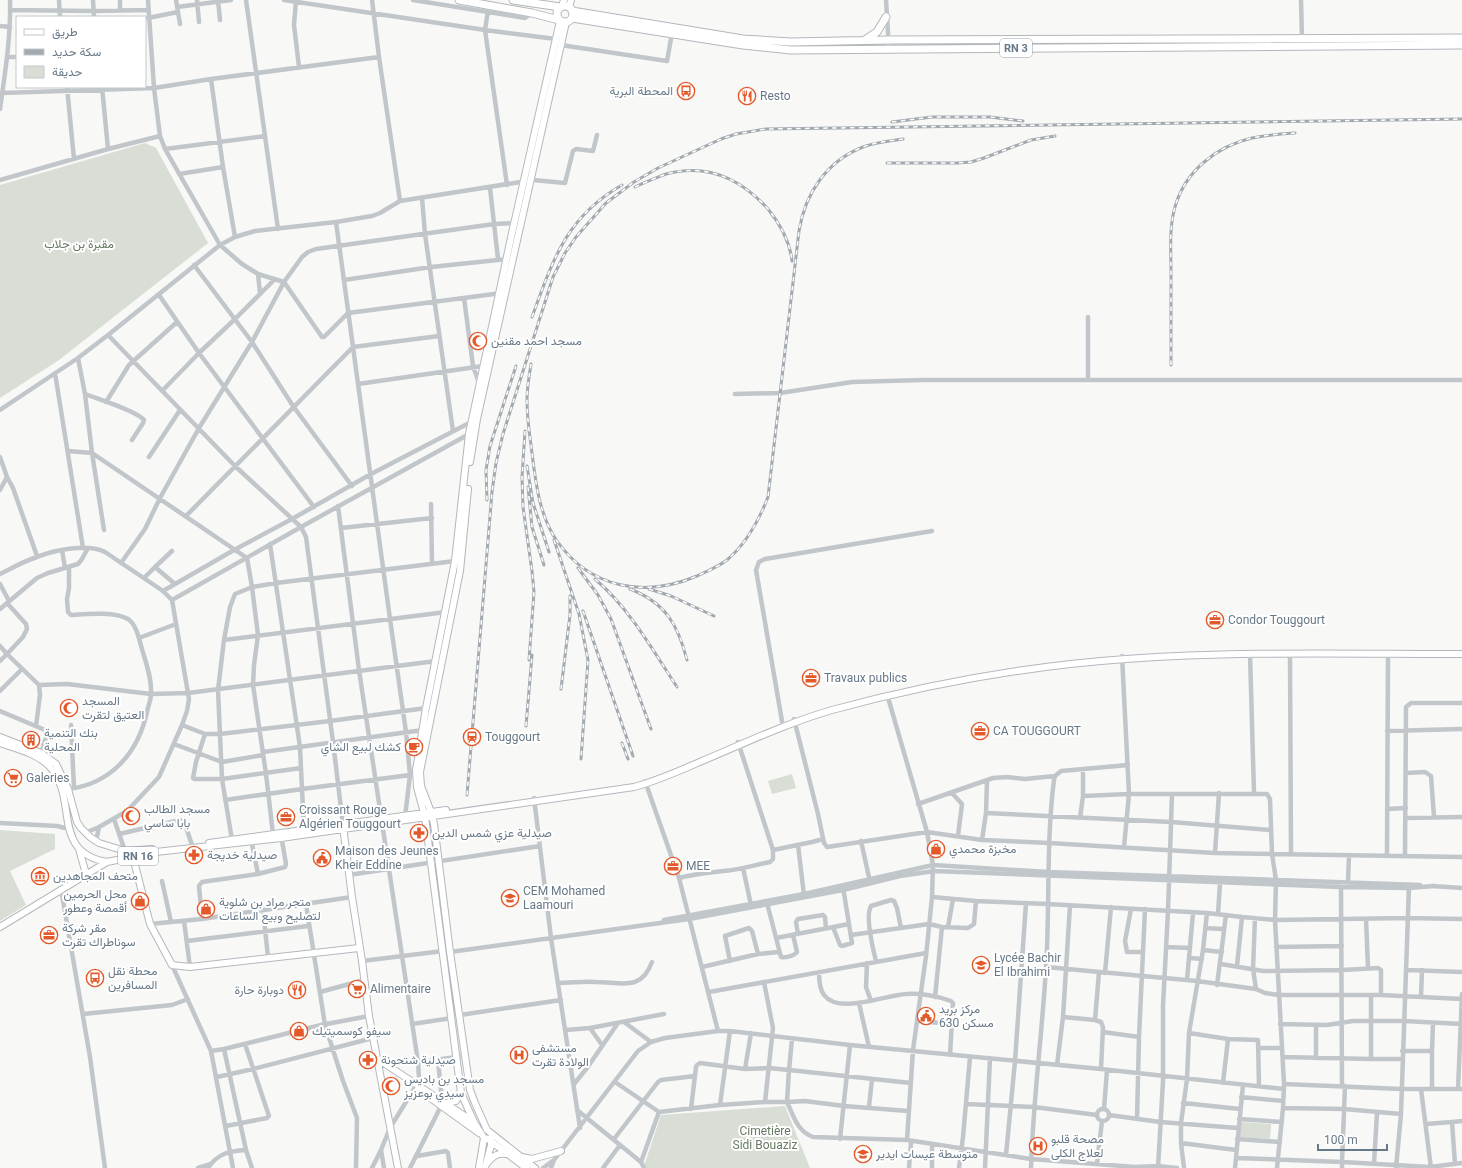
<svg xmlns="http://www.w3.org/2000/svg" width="1462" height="1168" viewBox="0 0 1462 1168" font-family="Roboto,Vazirmatn,sans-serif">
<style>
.green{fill:#d8ddd5}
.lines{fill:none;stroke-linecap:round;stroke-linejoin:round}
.major-casing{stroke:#b3b8bc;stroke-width:8}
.highway-casing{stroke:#b2b7bb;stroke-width:9}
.minor{stroke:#c1c6ca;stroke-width:4.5}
.major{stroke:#fff;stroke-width:6}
.highway{stroke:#fff;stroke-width:7}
.rail-casing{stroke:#a2a9af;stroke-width:3}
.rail{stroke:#fff;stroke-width:1.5;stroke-dasharray:4.5;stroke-linecap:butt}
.labels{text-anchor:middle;stroke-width:4;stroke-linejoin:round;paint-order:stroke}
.shield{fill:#fff;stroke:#95a0ab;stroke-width:1}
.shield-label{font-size:11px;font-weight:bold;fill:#677887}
.poi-label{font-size:12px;fill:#677887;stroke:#fff;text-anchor:start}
.park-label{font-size:12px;fill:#667962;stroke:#fff}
</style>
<rect width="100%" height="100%" fill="#f8f8f6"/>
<!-- green -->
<path class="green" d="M145,143l11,5 52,95 -149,117 -59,38v-213z
M792,774l4,14 -24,6 -4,-13z
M0,830l55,4v15l-45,22 16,34 -26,16z
M785,1106l25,62h-165l-1,-2 17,-51z
M1240,1122l31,2 -1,15 -31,-2z"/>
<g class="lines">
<defs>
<path id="major" d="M562,6l2,-6
M569,7l2,-7
M470,462l7,-43 89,-397
M468,489l-8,82 -40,201 1,14 10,26 3,12 16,128 20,138 5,13 12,27 48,38
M0,737l41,16 15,11 12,25 9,33 4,6 9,9 9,6 26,8 27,-2
M0,743c17,6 37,10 50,24 29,32 0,85 57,95l49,-10 125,-14 353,-51c23,-6 45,-16 68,-26 43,-18 85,-38 130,-51 96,-26 194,-44 294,-51 111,-8 224,-5 336,-5
M343,826l9,71 10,64 7,55 29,152
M209,843l237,-33
M79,849l7,25
M132,853l18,71 22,41 18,2 169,-19
M0,927l107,-65
M376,1058l98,64
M418,1089l61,44
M446,1103l10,-2 5,-8
M522,1157l10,2 29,-8
M487,1163c6,-7 10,-10 19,-9
M479,1168l5,-30
M485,1168l6,-23v-7
M526,1168l-38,-29 -4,-1 -10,-16 -13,-29 -36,-276 -8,-30 -1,-17 10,-62 29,-147 14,-127 43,-201 48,-212"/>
<path id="highway" d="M459,0l73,13 27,7
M513,0l47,7
M557 14a8 8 0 1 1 16 0a8 8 0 1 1-16 0Z
M572,11l171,28 48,3 97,-2 574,-2
M572,18l171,27 48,5 671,-5
M865,40l12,-8 9,-15"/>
</defs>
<!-- major casing -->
<use href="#major" class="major-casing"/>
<!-- highway casing -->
<use href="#highway" class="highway-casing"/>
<!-- minor -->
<path class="minor" d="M59,0l1,17
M93,0l1,17
M120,0v10
M148,0l6,88 6,48 5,13 55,96 22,19 16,10 26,8 38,55h2l24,-24 154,-20
M197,0l2,22
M218,0l2,20
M246,0l32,229
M284,0l201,30 22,155
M296,0l-2,25 5,42
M372,0l7,57 21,144
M413,0l112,18 7,-5
M886,0l3,49
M1301,0l1,39
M177,7l54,-7
M10,10l83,1 55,-1
M488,10l-3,20 71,9
M178,12l2,12
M148,18l30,-6 -2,-12
M0,26l10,1
M561,45l106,16 5,-28
M8,57h9
M211,79l12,88 12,70
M67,87l7,72
M102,87l6,62
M2,93l152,-5 57,-9 168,-22
M0,109c5,-36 11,-72 10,-109
M165,149l100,-13
M179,174l44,-7
M0,180l108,-31 52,-13
M490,188l8,71
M422,198l3,36 28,197
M336,222l54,397 16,113 4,43 -5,42
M194,265l58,77 41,64 59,80
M258,274l2,19
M344,280l87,-13 76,-8
M159,295l40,58 115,154
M464,298l9,68 6,17
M1088,317v63
M108,335l127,131 66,61 5,10 27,205 10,83
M78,358l7,36 7,59 155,105 5,29 6,48 -4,30 -1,20 13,89 7,60
M55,373l28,175
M358,384l125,-18
M162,391l37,-38 35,-33 40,-40
M85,394c13,5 52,17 59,26l-1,3 -11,17
M735,394l45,-1 72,-11 71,-2h539
M106,402l23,-37 48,-43
M0,410l78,-52 30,-23 112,-90 15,-8 20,-6 81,-9 36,-6 8,-3 20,-12 133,-21 32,3 8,-32 3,-2 17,2 4,-16
M68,451l24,2 12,77
M0,457l7,20 -7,13
M149,457l31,-47
M7,477l6,11 24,68
M431,504l1,59
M338,506l21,164 59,392 1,16 -2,6 -27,44 -7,17 -2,5 3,18
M186,516l167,-169 86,-11
M341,528l91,-10
M270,544l30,203 2,42 108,-14
M62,550l3,18
M121,563l24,-34 15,-31 39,-70 53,-86 32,-60 18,-25 6,-5 8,-3 178,-25 20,-1
M155,567l17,-16
M0,574c12,-6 24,-13 37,-17 17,-7 51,-14 68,-5l58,39 9,9 17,99 -2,12 -5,14 -23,52 -32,34 -28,16 -14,6
M144,578l11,-11 20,17
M0,584l9,17
M163,591l71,-41 58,-31 79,-45 102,-53
M172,600l129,-73 170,-94
M0,609l37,-31 11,-5 30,-9 4,-5 6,-11
M139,638l37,-14
M224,640l222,-28
M0,646l7,8 16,-17 4,-8 -1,-5 -19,-21
M1250,654l4,139
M1290,654l1,200
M1122,656l7,138 -5,53
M0,661l7,-7 32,31 28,-1 84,10 37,-1 248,-32
M0,691l22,-22
M887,694l40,138 6,33 -1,32 -6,59 -13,94 -6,90
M0,711l45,19 2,5 -6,18
M794,719l24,95 6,29 3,4 100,-15 55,8 67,3 166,10 57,1 -2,-55 -3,-5h-138l-46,2
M71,725l3,63
M182,725l23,9h15l110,-13 96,-13
M36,726l4,-31 -1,-10
M783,727l-27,-157 3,-8 6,-3 167,-28
M1387,731l75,-2
M205,734l-9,28 -3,16 1,1h28l79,-11
M174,744l48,18 41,-7
M263,752l160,-22
M1406,773l19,-1 6,4 3,41
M645,781l34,97 39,153
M68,789c43,-5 70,-36 79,-77 1,-6 4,-12 4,-18 1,-15 -5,-31 -9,-45 -3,-9 -5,-24 -14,-30 -13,-8 -42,-5 -57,-4l-3,-3 -1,-13 2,-11v-21
M952,793l10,11 -4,32
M534,798l17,140 29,190
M225,800l77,-11 2,41
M918,804l75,-26 14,-1 18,2 30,-3
M1387,809l19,-1
M986,813l185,9 99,8
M1080,818l3,-22v-26
M1406,818l56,-1
M114,819l11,32
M0,823l57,3 12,3
M119,834l61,-14 5,4 7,21
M232,840l-10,-61 -4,-89 6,-50 6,-33 5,-13 17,-7 24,-4 179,-22
M982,840l4,-27 1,-33
M96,841l3,-14
M861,841l9,41
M798,845l6,50
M773,850l39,-8 11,-3
M1215,853l4,-60
M1387,855l1,-201
M1405,856l1,-149 5,-4h51
M743,868l8,37
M258,874l27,-7 1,-3 -5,-29
M349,875l191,-29
M679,878c15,-4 29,-5 44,-7 16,-1 31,-6 47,-9l3,-3v-9l-35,-108
M162,881l9,41
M1348,882l1,-27
M1432,886l30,2
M1341,887l1,199
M61,889l29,168 15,111
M932,897l44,4 72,3 159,9 35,4
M767,903l14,54c4,1 13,-1 16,-5l-4,-17
M306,904l19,121 18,56 14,37 -1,50
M1131,909l-6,32 2,11h16
M263,910l5,47
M1218,914l2,-31
M1255,918l-2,51 3,20
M202,919l-3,-33 3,-4 56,-8 -7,-35
M1366,919l2,49
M664,920l140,-26 129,-29 115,7 372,13
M184,921l6,46
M150,924l52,-5 150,-22
M833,927l7,18 2,1 10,-3 -9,-56
M948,927l5,-28
M1205,928l17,1 2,2 -7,54
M1224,930l2,-15
M798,934l-2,-12 2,-3 25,-4 2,2 1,11
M851,935l78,-11 13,3 26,1 6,-4 2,-23
M776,938l73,-14
M187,941l121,-15
M1166,947l24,1
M1276,947l66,-1
M1203,950l19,2
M450,952l239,-33 154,-29 57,-14 34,-5 407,16 68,1 25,-2
M1190,958l12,1
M362,961l81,-10
M730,961l-5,-25 24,-8 3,3 6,23
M876,961c-3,-12 -11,-45 -5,-55l20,-6 3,1 3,7 4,20
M867,963l-1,24 5,14
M1221,964l42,7 79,-1 36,-2 3,2v25
M172,965l39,86 22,117
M1237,966l5,-49 33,3 132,-2 55,1
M702,967l56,-13 21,-2
M1046,967l151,14 59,8 9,4 14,2h102l81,4
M1406,970l56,2
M819,972c0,7 0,17 5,23 15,20 61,0 82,-1 14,-1 32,2 45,7l2,2 -3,52
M1105,973l6,-66
M1187,980l6,-67
M764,982l9,46 -8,74
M558,983c13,0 26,-2 38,-1 25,0 45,10 56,-20
M320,992l44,-12
M709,992l217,-39
M1371,996v63h31
M935,997l7,-70
M1421,997l1,-27
M859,1003l10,44
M83,1014l89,-9 16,-6
M460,1015l101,-15
M1063,1017l32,3 4,-48
M1095,1020l6,2 2,5 -2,42
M917,1021l35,3
M624,1022l27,20
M412,1024l40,-6
M1280,1024l47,1 26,-4h51l58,3
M590,1028l12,17
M566,1030l24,-2 74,-14
M1103,1032l36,5
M1189,1033l39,6 30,1 1,46
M792,1039l-3,31 -2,32 18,-1 39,5 64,5
M1259,1048h23
M224,1049l22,101
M211,1051l13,-2 97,-24 48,-9
M1402,1051h30l1,-28
M1283,1057l88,2
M1316,1058v-33
M418,1062l47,-6
M1057,1065l6,-48 7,-112
M745,1069l6,-36
M217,1077l36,-8 120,-31
M615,1082l44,30
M1223,1083l5,-44
M574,1084l13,-16 31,-45
M1284,1084l117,5h61
M1345,1086l-3,76 88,5 32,-4
M1421,1089l10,79
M1432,1089v-38
M1458,1089l4,-95
M1241,1097l42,4
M1183,1103l57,6
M966,1104l68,3 63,8
M720,1105l10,-74
M869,1107l3,-28
M1283,1108l61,1 57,5
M691,1109l5,-42 1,-2 3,-2 45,6 24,-1 20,2 122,13
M1104,1109l3,-39
M1097 1115a6 6 0 1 1 12 0a6 6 0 1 1-12 0Z
M577,1110l64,52
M1109,1115l51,7 78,6
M1137,1119l2,-82 6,-128
M1239,1119l43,3
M1452,1122l10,-1
M1426,1124l26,-2 3,42
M226,1126l41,-8 2,-2 -24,-72
M614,1139l44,-57 3,-2 34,-4
M840,1139l10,-94
M1237,1139l43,3
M1181,1143l55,7
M1006,1155l9,-94 11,-158
M417,1156l29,-5 2,2 2,15
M1236,1158l106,4v6
M1097,1164l5,-43
M1374,1164l3,-51
M198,1168l13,-4
M208,1168c10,-15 22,-17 38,-18l6,18
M372,1168l9,-18
M410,1168l31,-62 1,-5 -4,-41
M543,1168l11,-8
M551,1168l3,-8 84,-109 13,-9 14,-4 53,-7h12l120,14 251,24 183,20
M603,1168l17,-23
M644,1168l-3,-6 18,-50 61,-7 45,-3h22c7,15 10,29 26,35l94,3 124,19 104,8 23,-1 19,2
M909,1168l2,-26
M932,1168v-23
M959,1168l4,-31 7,-80
M985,1168l5,-110
M1031,1168c2,-67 11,-133 15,-200 4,-63 0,-126 8,-188l1,-4 6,-5 67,-6
M1158,1168l5,-87v-75l5,-95 4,-117
M1184,1168l-3,-25v-20l6,-44 2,-46 14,-83 4,-37
M1235,1168l8,-83
M1277,1168l6,-60 1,-24 -9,-164 1,-40 -4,-26 190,3
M1396,1168l5,-54 8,-228"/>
<!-- major -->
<use href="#major" class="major"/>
<!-- highway -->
<use href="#highway" class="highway"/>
<defs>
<path id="rail" d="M892,122l40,-5h58l33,4
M887,163h70l14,-1 13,-4 47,-18 24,-4
M635,187c10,-5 21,-9 31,-13 41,-11 75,5 102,35 12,15 22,33 24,52
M532,317c21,-57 34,-100 90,-132
M531,364c-2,12 -4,24 -4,36 0,15 2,31 4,45 4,32 7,69 26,96 34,48 88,57 140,35 10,-5 21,-9 30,-16 19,-16 32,-40 41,-63l31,-266c6,-38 28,-70 64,-84 13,-5 27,-6 40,-8
M1171,365c0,-32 0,-63 0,-94 0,-21 -2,-44 4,-64 10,-36 42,-61 77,-69 14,-3 29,-4 43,-5
M525,431l-3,46 1,30 9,64 2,21 -5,68
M527,466l6,37 16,49
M528,487l4,40 12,38
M487,500l-1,-30 4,-24 26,-80
M554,540l25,74 9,46 -7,99
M578,568l20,27 13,24 40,110
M595,579c35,30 57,70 82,108
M630,589c36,14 48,36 57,71
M649,589l22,7 43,20
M583,611l50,145
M561,689l9,-74v-19
M526,726l6,-71
M622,743l6,16
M467,795l25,-303 4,-29 7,-29 50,-157 12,-24 11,-16 30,-34 28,-21 24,-14 63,-29 15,-5 30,-5 696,-10"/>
</defs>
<!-- rail casing -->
<use href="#rail" class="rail-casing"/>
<!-- rail -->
<use href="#rail" class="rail"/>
</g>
<!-- icons -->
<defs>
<symbol id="bus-ring" viewBox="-11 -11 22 22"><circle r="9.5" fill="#fff" stroke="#e4592a" stroke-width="1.5"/><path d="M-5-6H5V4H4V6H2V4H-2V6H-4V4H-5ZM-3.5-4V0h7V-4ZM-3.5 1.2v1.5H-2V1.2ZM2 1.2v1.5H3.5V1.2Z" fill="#e4592a"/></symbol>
<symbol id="restaurant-ring" viewBox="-11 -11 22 22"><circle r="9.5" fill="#fff" stroke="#e4592a" stroke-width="1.5"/><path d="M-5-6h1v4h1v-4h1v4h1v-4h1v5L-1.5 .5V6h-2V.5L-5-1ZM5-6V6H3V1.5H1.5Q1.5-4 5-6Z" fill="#e4592a"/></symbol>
<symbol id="mosque-ring" viewBox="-11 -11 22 22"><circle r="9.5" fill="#fff" stroke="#e4592a" stroke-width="1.5"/><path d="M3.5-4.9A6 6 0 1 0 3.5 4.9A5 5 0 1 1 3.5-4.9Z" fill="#e4592a"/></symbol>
<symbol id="office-ring" viewBox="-11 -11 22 22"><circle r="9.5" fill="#fff" stroke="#e4592a" stroke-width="1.5"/><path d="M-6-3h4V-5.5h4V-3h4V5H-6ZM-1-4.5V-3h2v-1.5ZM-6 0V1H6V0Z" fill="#e4592a"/></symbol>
<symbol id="station-ring" viewBox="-11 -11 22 22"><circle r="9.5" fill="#fff" stroke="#e4592a" stroke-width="1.5"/><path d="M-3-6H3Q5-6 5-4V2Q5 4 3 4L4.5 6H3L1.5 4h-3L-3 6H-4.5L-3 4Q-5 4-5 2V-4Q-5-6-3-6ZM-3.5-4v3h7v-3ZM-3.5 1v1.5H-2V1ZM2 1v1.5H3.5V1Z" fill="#e4592a"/></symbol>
<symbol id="building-ring" viewBox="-11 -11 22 22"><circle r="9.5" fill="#fff" stroke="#e4592a" stroke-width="1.5"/><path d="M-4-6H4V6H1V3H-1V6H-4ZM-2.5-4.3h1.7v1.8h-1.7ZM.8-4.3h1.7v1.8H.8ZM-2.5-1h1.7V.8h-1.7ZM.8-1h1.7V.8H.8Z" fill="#e4592a"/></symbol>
<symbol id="cafe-ring" viewBox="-11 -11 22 22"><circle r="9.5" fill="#fff" stroke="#e4592a" stroke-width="1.5"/><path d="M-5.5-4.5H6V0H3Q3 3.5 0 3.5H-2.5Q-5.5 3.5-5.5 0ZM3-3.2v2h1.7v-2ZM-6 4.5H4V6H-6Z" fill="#e4592a"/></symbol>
<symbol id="supermarket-ring" viewBox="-11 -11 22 22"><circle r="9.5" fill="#fff" stroke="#e4592a" stroke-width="1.5"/><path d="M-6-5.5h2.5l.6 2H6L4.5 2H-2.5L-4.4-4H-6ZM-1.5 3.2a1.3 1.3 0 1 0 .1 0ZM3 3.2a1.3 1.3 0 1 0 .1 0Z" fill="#e4592a"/></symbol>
<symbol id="pharmacy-ring" viewBox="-11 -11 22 22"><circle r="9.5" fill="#fff" stroke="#e4592a" stroke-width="1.5"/><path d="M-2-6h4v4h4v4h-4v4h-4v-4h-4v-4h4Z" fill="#e4592a"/></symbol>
<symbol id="shop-ring" viewBox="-11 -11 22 22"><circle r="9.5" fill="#fff" stroke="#e4592a" stroke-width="1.5"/><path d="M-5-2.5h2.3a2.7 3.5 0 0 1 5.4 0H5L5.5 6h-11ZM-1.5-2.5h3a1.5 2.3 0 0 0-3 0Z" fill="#e4592a"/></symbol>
<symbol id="civic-ring" viewBox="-11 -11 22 22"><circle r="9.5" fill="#fff" stroke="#e4592a" stroke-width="1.5"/><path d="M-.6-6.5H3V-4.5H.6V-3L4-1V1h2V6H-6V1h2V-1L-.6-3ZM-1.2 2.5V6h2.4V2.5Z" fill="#e4592a"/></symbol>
<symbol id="museum-ring" viewBox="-11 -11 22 22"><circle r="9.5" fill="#fff" stroke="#e4592a" stroke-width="1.5"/><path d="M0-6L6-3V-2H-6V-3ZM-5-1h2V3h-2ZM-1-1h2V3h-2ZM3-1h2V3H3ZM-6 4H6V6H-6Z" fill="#e4592a"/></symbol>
<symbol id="school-ring" viewBox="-11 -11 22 22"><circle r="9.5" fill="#fff" stroke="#e4592a" stroke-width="1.5"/><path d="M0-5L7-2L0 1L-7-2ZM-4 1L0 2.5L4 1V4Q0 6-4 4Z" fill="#e4592a"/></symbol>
<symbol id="hospital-ring" viewBox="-11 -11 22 22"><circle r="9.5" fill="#fff" stroke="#e4592a" stroke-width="1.5"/><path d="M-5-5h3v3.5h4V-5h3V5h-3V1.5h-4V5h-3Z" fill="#e4592a"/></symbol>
</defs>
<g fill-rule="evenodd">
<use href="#bus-ring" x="676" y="81" width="20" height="20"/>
<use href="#restaurant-ring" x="737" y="86" width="20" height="20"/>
<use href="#mosque-ring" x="468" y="331" width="20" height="20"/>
<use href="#office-ring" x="1205" y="610" width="20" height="20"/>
<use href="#office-ring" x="801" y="668" width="20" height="20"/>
<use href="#mosque-ring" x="59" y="698" width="20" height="20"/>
<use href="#office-ring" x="970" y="721" width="20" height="20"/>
<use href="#station-ring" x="462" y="727" width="20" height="20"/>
<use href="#building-ring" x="21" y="730" width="20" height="20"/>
<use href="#cafe-ring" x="404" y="737" width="20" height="20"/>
<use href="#supermarket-ring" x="3" y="768" width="20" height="20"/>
<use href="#mosque-ring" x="121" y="806" width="20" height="20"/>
<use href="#office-ring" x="276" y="807" width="20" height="20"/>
<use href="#pharmacy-ring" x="409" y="823" width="20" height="20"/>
<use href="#shop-ring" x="926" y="839" width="20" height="20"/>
<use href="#pharmacy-ring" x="184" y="845" width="20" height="20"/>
<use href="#civic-ring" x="312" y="848" width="20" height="20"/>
<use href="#office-ring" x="663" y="856" width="20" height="20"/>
<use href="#museum-ring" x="30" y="866" width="20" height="20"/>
<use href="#school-ring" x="500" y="888" width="20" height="20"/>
<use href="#shop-ring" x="130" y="891" width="20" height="20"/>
<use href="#shop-ring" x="196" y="899" width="20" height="20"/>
<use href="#office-ring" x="39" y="925" width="20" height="20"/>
<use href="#school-ring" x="971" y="955" width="20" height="20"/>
<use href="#bus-ring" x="85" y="968" width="20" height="20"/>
<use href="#supermarket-ring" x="347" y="979" width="20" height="20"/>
<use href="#restaurant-ring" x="287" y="980" width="20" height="20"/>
<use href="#civic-ring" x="916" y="1006" width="20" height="20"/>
<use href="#shop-ring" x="289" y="1021" width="20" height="20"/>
<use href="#hospital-ring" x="509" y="1045" width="20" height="20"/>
<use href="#pharmacy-ring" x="358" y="1050" width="20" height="20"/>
<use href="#mosque-ring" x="381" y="1076" width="20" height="20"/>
<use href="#hospital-ring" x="1028" y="1136" width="20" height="20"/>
<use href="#school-ring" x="853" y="1144" width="20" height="20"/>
</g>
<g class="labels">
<!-- shield labels -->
<g class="shield">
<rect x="1000" y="39" width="32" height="18" rx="3"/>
<rect x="118" y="847" width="40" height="18" rx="3"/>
</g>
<g class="shield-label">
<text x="1016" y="52">RN 3</text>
<text x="138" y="860">RN 16</text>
</g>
<!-- poi labels -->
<g class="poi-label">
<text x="673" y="95" text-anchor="end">المحطة البرية</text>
<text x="760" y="100">Resto</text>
<text x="491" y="345">مسجد احمد مقنين</text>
<text x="1228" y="624">Condor Touggourt</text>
<text x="824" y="682">Travaux publics</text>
<text x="82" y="705">المسجد<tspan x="82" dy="14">العتيق لتقرت</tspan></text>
<text x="993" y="735">CA TOUGGOURT</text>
<text x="44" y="737">بنك التنمية<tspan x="44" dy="14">المحلية</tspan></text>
<text x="485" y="741">Touggourt</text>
<text x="401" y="751" text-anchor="end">كشك لبيع الشاي</text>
<text x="26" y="782">Galeries</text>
<text x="144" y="813">مسجد الطالب<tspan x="144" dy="14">بابا ساسي</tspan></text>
<text x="299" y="814">Croissant Rouge<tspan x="299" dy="14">Algérien Touggourt</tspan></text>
<text x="432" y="837">صيدلية عزي شمس الدين</text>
<text x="949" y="853">مخبزة محمدي</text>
<text x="335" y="855">Maison des Jeunes<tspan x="335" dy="14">Kheir Eddine</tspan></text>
<text x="207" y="859">صيدلية خديجة</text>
<text x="686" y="870">MEE</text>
<text x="53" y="880">متحف المجاهدين</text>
<text x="523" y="895">CEM Mohamed<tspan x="523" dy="14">Laamouri</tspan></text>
<text x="127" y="898" text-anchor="end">محل الحرمين<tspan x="127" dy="14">أقمصة وعطور</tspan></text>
<text x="219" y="906">متجر مراد بن شلوية<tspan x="219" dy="14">لتصليح وبيع الساعات</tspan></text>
<text x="62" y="932">مقر شركة<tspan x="62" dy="14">سوناطراك تقرت</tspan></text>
<text x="994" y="962">Lycée Bachir<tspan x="994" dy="14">El Ibrahimi</tspan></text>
<text x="108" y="975">محطة نقل<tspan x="108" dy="14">المسافرين</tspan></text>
<text x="370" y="993">Alimentaire</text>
<text x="284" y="994" text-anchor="end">دوبارة حارة</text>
<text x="939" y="1013">مركز بريد<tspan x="939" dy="14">630 مسكن</tspan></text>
<text x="312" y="1035">سيفو كوسميتيك</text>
<text x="532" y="1052">مستشفى<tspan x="532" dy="14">الولادة تقرت</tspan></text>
<text x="381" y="1064">صيدلية شتحونة</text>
<text x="404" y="1083">مسجد بن باديس<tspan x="404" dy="14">سيدي بوعزيز</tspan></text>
<text x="1051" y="1143">مصحة قلبو<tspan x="1051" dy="14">لعلاج الكلى</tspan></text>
<text x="876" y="1158">متوسطة عيسات ايدير</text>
</g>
<!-- park labels -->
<g class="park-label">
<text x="79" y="248">مقبرة بن جلاب</text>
<text x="765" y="1135">Cimetière<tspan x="765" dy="14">Sidi Bouaziz</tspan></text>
</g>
</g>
<!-- legend -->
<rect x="16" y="16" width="130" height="72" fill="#ffffff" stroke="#c2c9cf"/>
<rect x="24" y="29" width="20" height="6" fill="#ffffff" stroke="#c2c9cf"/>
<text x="52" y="36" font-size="12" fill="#677887">طريق</text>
<rect x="24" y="49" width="20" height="6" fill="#a2a9af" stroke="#c2c9cf"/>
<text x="52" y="56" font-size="12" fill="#677887">سكة حديد</text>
<rect x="24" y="66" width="20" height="12" fill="#d8ddd5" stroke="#c2c9cf"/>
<text x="52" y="76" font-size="12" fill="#677887">حديقة</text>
<!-- scale -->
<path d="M1318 1144v6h69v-6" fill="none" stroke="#677887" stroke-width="2"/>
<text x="1324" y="1144" font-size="12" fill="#677887" stroke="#ffffff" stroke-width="3" paint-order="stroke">100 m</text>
</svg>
